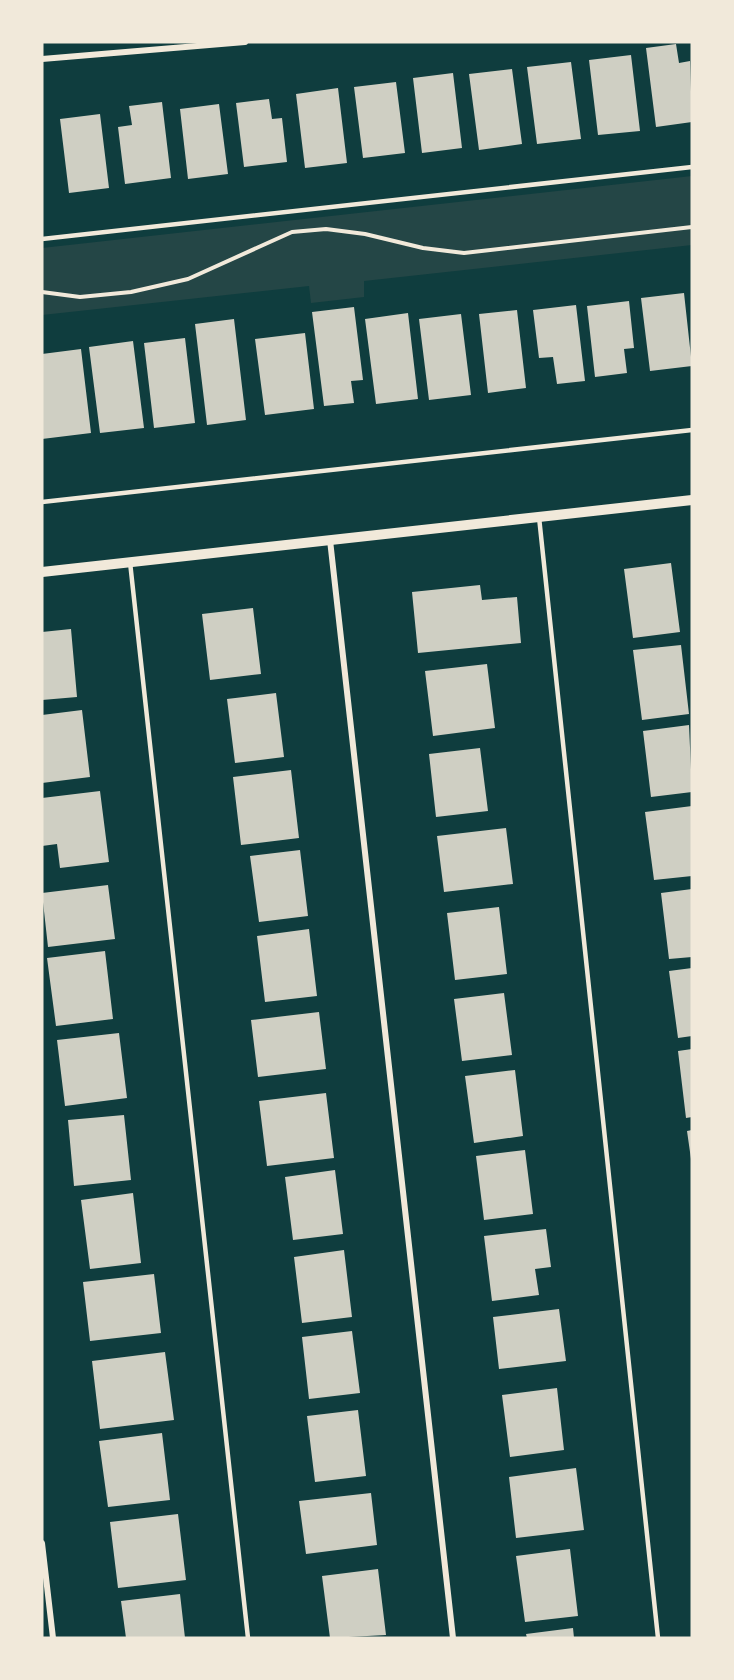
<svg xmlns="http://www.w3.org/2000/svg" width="734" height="1680" viewBox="0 0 734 1680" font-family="Commissioner,sans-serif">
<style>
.green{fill:#244646}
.building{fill:#cfcfc3}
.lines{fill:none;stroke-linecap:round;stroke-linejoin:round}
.path{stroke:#f1e9da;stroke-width:4}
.service{stroke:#f1e9da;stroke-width:4.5}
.minor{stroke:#f1e9da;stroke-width:6}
.tertiary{stroke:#f1e9da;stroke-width:10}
</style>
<rect width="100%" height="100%" fill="#0f3d3e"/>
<!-- green -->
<path class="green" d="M692,176v69l-328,36v16l-53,6 -2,-17 -267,29v-67z"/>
<!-- building -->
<path class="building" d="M676,44l3,19 11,-2 2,61 -36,5 -10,-79z
M631,55l9,76 -42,4 -9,-75z
M571,62l10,77 -44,5 -10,-77z
M512,69l10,75 -43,6 -10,-76z
M453,73l9,75 -40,5 -9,-75z
M396,82l9,71 -42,5 -9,-71z
M338,88l9,75 -42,5 -9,-74z
M269,99l3,20 10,-1 5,44 -43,5 -8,-64z
M162,102l9,76 -46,6 -7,-57 14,-2 -3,-19z
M219,104l9,70 -40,5 -8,-70z
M100,114l9,74 -40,5 -9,-74z
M684,293l8,73 -42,5 -9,-73z
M629,301l5,47 -10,1 3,24 -32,4 -8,-71z
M576,305l9,76 -28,3 -4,-27 -14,1 -6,-48z
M354,307l9,73 -12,1 3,22 -30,3 -12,-94z
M517,310l9,78 -38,5 -9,-79z
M408,313l10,86 -42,5 -11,-85z
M461,314l10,81 -42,5 -10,-81z
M234,319l12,101 -39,5 -12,-101z
M305,333l9,76 -49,6 -10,-76z
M185,338l10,85 -41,5 -10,-85z
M133,341l11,87 -44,5 -11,-86z
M81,349l10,84 -49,6v-85z
M671,563l9,69 -47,6 -9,-69z
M480,585l2,15 35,-3 4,46 -103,10 -6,-61z
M253,608l8,66 -51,6 -8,-66z
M71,629l6,68 -35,3v-68z
M681,645l8,69 -47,6 -9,-70z
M487,664l8,64 -62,8 -8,-65z
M276,693l8,64 -49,6 -8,-64z
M82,710l8,67 -48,6v-68z
M689,725l3,67 -41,5 -8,-66z
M480,748l8,63 -52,6 -7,-63z
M291,770l8,68 -58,7 -8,-68z
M100,791l9,71 -49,6 -3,-24 -15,2v-48z
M692,806v70l-38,4 -9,-68z
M506,828l7,56 -69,8 -7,-56z
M300,850l8,66 -49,6 -9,-66z
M108,885l7,54 -67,8 -6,-54z
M692,889v68l-23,2 -8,-66z
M499,907l8,67 -52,6 -8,-67z
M309,929l8,67 -52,6 -8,-66z
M105,951l8,68 -57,7 -9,-68z
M692,968v68l-14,2 -9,-67z
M504,993l8,62 -50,6 -8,-62z
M319,1012l7,57 -68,8 -7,-57z
M119,1033l8,65 -62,8 -8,-66z
M692,1049v68l-6,1 -8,-67z
M515,1070l8,66 -49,7 -9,-67z
M326,1093l8,65 -67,8 -8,-65z
M124,1115l7,65 -57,6 -6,-66z
M692,1130v29h-1l-4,-28z
M525,1150l8,64 -49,6 -8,-64z
M335,1170l8,64 -50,6 -8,-63z
M133,1193l8,70 -51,6 -9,-69z
M546,1229l5,38 -16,2 4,26 -47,6 -8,-65z
M344,1250l8,67 -50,6 -8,-66z
M154,1274l7,59 -71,8 -7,-59z
M559,1309l7,52 -67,8 -6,-52z
M352,1331l8,62 -51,6 -7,-62z
M165,1352l9,68 -74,9 -8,-68z
M557,1388l7,62 -54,7 -8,-62z
M358,1410l8,66 -51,6 -8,-66z
M162,1433l8,67 -62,7 -9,-66z
M576,1468l8,62 -68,8 -7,-61z
M371,1493l6,52 -71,9 -7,-53z
M178,1514l8,66 -68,8 -8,-66z
M570,1549l8,67 -53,6 -9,-66z
M378,1569l8,66 -56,3 -8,-62z
M180,1594l5,44h-59l-5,-37z
M573,1628l1,10h-47l-1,-4z"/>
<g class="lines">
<!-- path -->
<path class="path" d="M42,292l38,5 51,-5 57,-13 104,-47 34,-3 39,5 58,14 41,5 228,-26"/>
<!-- service -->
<path class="service" d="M42,239l650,-72
M42,502l650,-72
M539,517l119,1121
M130,562l118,1076"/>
<!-- minor -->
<path class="minor" d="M42,59l203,-17
M330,540l123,1098
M42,1543l11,95"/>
<!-- tertiary -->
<path class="tertiary" d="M42,572l650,-72"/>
</g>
<!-- border -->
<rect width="734" height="1680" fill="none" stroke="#f1e9da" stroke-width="87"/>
</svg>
